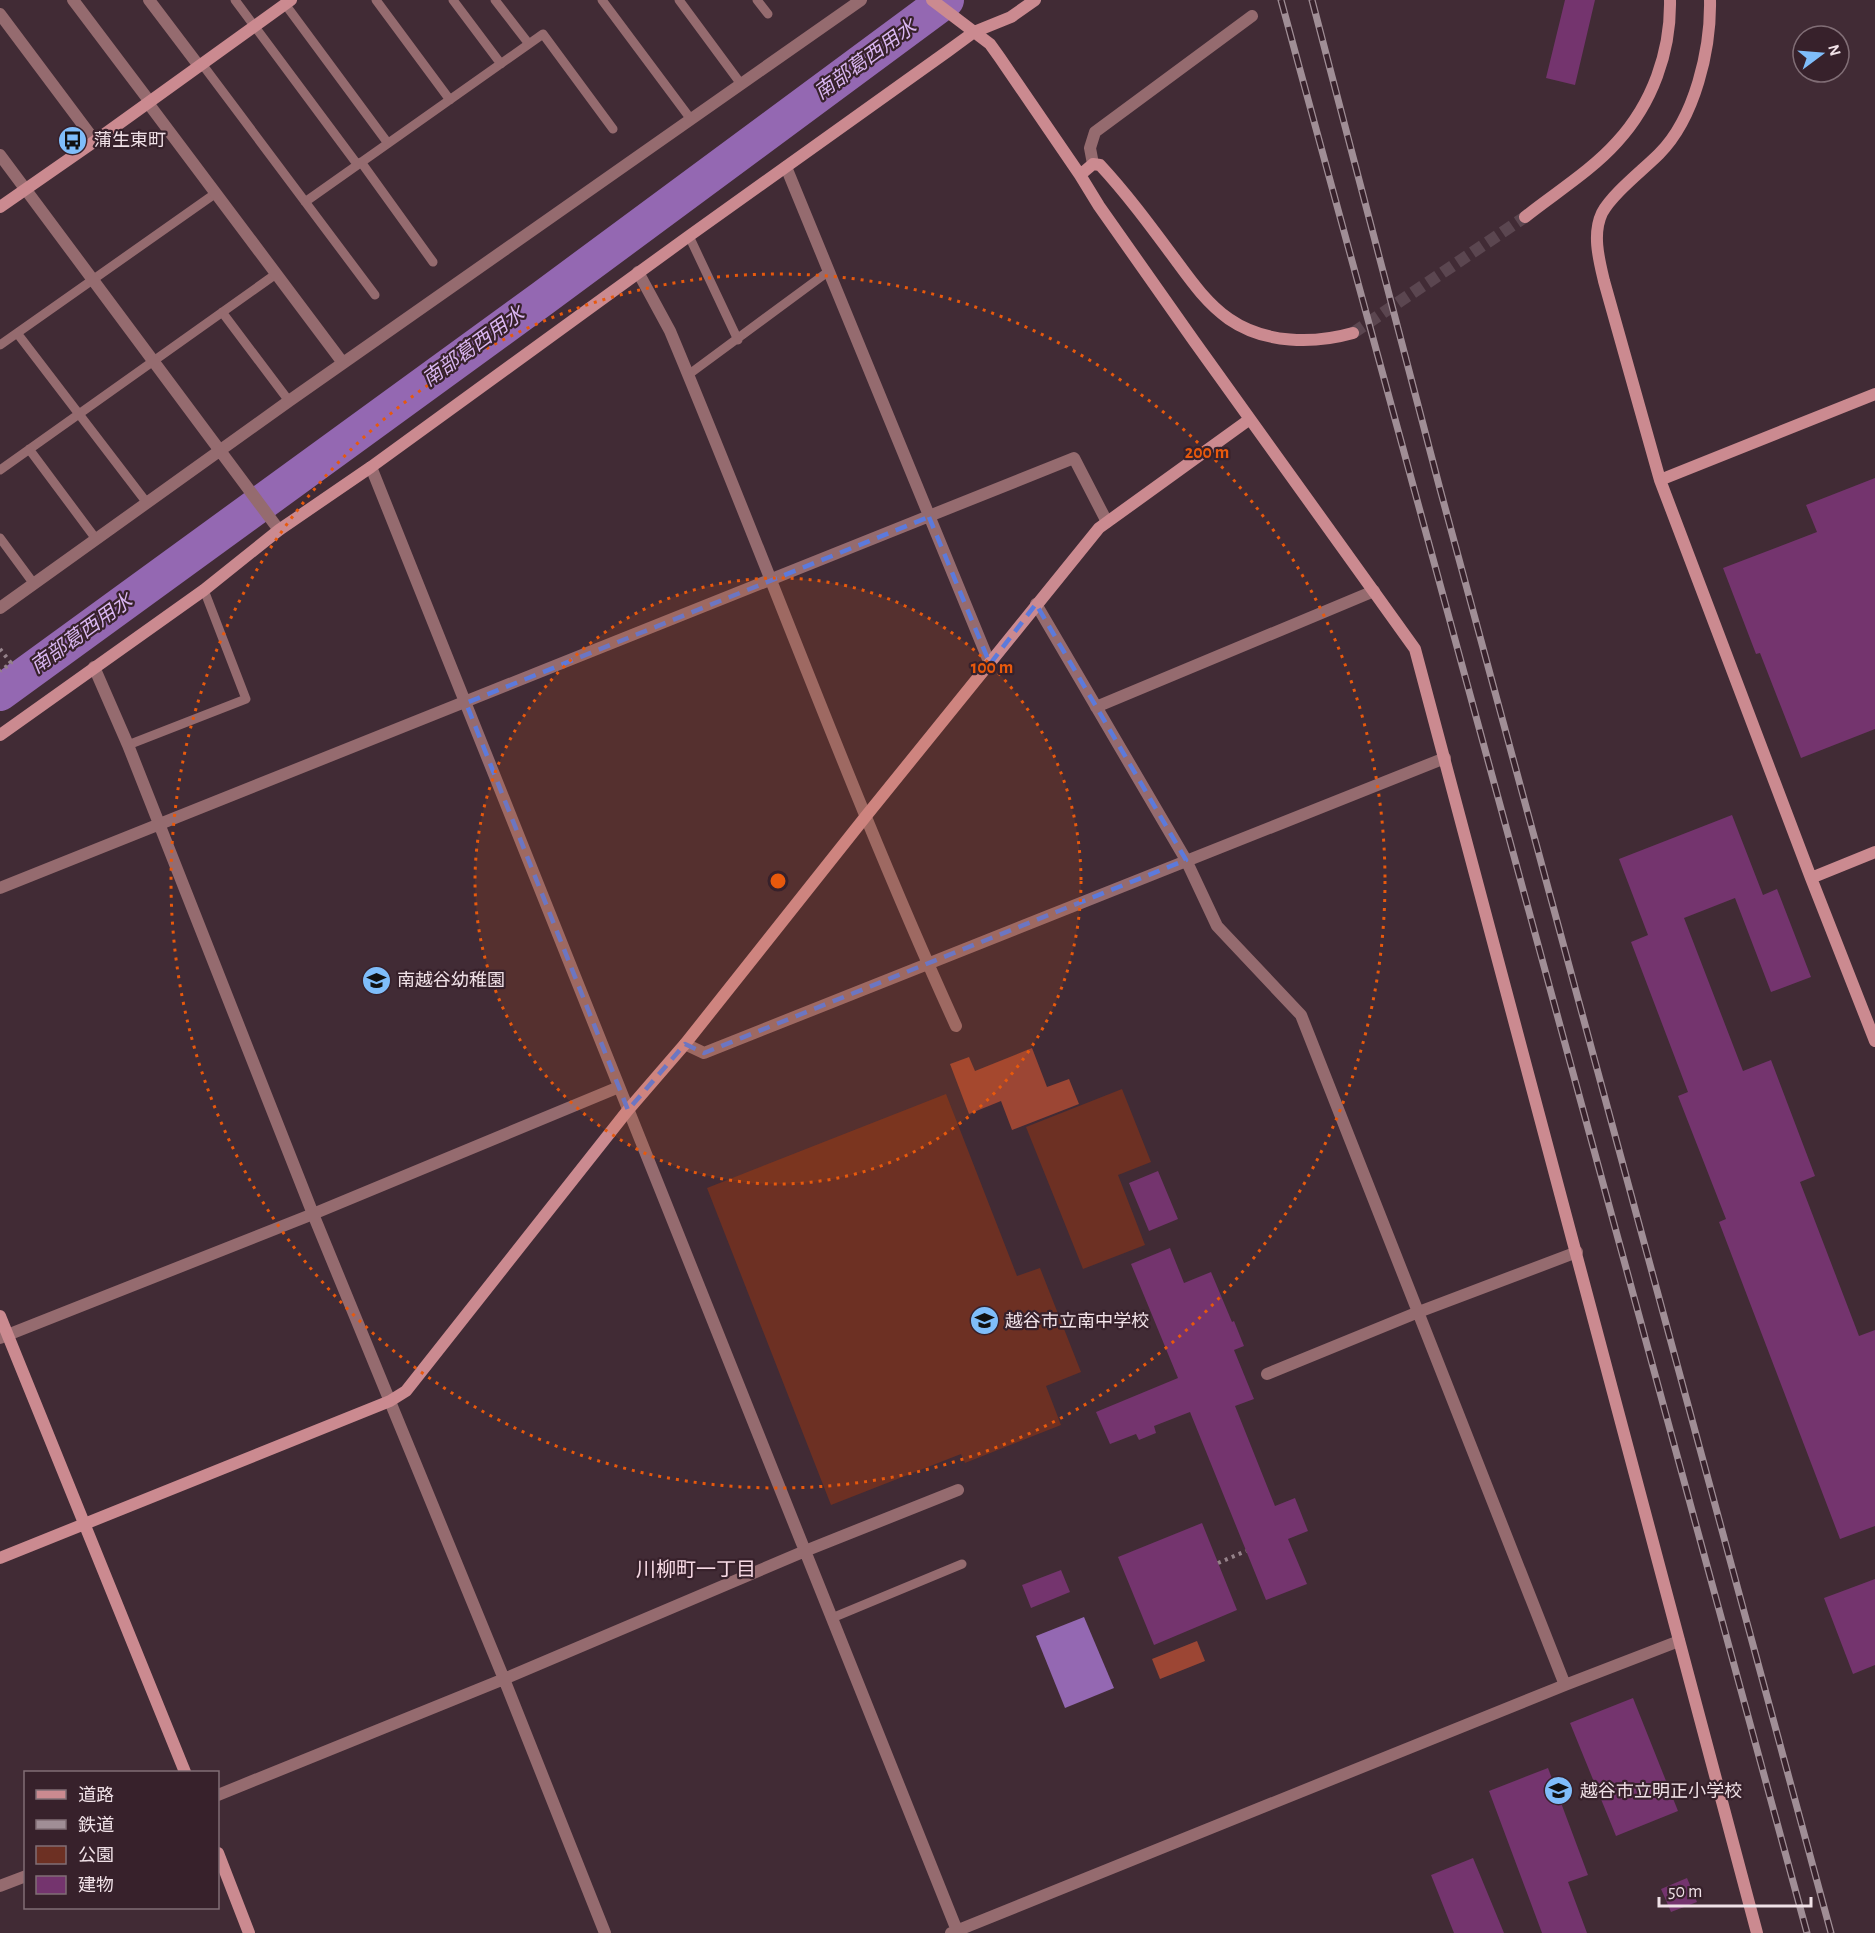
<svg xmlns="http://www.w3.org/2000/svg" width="1875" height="1933" viewBox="0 0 1875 1933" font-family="'Alegreya Sans','Noto Sans JP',sans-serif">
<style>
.green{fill:#6d3023}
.forest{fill:#9c4634}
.water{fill:#9468b2}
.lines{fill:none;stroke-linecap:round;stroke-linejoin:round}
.river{stroke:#9468b2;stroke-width:36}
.building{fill:#74346e}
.secondary-tunnel{stroke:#5b4650;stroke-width:12;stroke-dasharray:12 6;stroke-linecap:butt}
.path{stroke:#95828a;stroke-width:4;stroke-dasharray:3 4.5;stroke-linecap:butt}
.lane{stroke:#956b6f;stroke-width:9}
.street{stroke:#956b6f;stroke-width:12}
.secondary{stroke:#cb8a90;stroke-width:12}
.rail-casing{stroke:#a08e96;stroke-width:7}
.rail{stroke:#37212b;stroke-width:4.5;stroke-dasharray:14;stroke-linecap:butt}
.marked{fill:none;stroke:#5c7adc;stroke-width:4.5;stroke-dasharray:12 8;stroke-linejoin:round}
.ring{fill:none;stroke:#e8590c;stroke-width:3;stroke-dasharray:3 6}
.labels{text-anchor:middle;stroke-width:4.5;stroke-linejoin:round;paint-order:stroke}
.poi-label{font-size:18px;fill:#f0e1e7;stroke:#37212b;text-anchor:start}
.water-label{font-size:20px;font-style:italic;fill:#d9b6f1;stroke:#37212b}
.neighbourhood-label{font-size:20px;fill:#f6d9e4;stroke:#37212b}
.centre{fill:#e8590c;stroke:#37212b;stroke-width:3}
.ring-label{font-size:18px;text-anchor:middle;font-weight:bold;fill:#e8590c;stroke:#37212b;stroke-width:4.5;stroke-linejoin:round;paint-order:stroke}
</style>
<rect width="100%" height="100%" fill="#412b35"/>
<!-- green -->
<path class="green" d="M1122,1089l29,73 -33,13 27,70 -62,24 -57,-142z
M946,1094l71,182 23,-8 41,104 -35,14 15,39 -96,38 -4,-9 -130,51 -124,-317z"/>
<!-- forest -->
<path class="forest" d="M1032,1048l15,39 22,-8 10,25 -67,26 -11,-29 -32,13 -19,-50 19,-7 6,14z
M1197,1641l8,20 -45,18 -8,-20z"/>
<!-- water -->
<path class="water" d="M1084,1617l30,71 -49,20 -29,-72z"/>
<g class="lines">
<!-- river -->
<path class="river" d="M0,693l543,-395 403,-298"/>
</g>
<!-- building -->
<path class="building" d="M1565,0h30l-20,85 -29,-7z
M1875,478v251l-74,29 -41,-105 -4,1 -33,-86 94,-36 -11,-27z
M1732,815l31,80 14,-6 34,88 -40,15 -36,-94 -51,20 59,153 28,-11 44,116 -15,6 59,154 16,-6v196l-35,13 -121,-317 7,-3 -48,-123 10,-4 -57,-150 17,-7 -29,-76z
M1158,1171l20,48 -29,12 -20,-48z
M1170,1248l14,35 27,-11 21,50 2,-1 10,25 -10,4 20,49 -19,7 40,100 20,-8 13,33 -20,8 19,45 -41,16 -76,-188 -36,14 2,7 -17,7 -3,-6 -26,10 -14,-32 82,-34 -47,-114z
M1202,1523l35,87 -83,35 -36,-88z
M1061,1570l9,22 -39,16 -9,-23z
M1875,1579v86l-22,9 -29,-76z
M1633,1698l45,113 -62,25 -46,-113z
M1548,1768l40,107 -20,7 19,51h-45l-53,-142z
M1473,1858l31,75h-50l-23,-58z
M1687,1878l10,24 -26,10 -10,-23z"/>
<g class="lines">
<!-- secondary-tunnel -->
<path class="secondary-tunnel" d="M1353,333l172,-116"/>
<!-- path -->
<path class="path" d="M0,649l11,14 -11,8
M1218,1563l28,-12"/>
<!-- lane -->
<path class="lane" d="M235,0l122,164
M376,0l74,100
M453,0l48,64
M495,0l34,44
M602,0l85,114
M679,0l62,84
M757,0l11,14
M285,4l102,138
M202,64l173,231
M361,162l72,100
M305,202l238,-168 70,95
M689,236l49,104
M222,312l67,89
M17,333l130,170
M0,345l216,-152
M688,375l141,-104
M29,449l67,90
M0,470l276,-196
M0,538l34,46
M128,745l118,-46 -42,-109
M832,1618l130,-54"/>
<!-- street -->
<path class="street" d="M73,0l77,102
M149,0l50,66
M0,14l95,127
M148,103l195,260
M0,155l279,375
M1093,164l-3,-16 5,-16 157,-116
M786,167l204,497
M638,272l32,59c97,231 182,467 286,695
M371,467l587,1466
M1036,604l150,256 31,66 84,89 264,670
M0,608l289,-207 572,-401
M94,667l34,78 185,469 191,465 101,254
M1096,707l278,-116
M0,888l1074,-430 33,64
M685,1044l19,9 741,-295
M0,1338l313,-124 306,-127
M1267,1374l149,-61 161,-61
M218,1795l286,-116 301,-128 153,-61
M0,1886l26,-10
M951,1933l614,-248 114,-44"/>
<!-- secondary -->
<path class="secondary" d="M932,0l58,44 10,14 80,117 19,31 95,135 221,308 342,1284
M1710,0c1,49 -15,118 -51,154 -16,16 -47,40 -57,59 -10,21 -3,47 2,68l56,199 151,398 64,163
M1080,175l13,-11 7,1c26,28 49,59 72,90 17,23 33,47 57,64 36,25 85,25 124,14
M0,207l95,-66 196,-141
M1525,217c30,-24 66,-46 92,-75 35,-38 54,-90 53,-142
M1660,480l215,-86
M0,735l204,-145 75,-60 92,-63 318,-231 259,-185 26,-19 37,-15 24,-17
M1811,878l64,-26
M0,1316l185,456
M0,1558l390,-157 16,-10 222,-281 57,-66 181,-228 233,-288 151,-109
M218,1853l31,80"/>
<defs>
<path id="rail" d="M1281,0l526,1933
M1312,0l128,489 391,1444"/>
</defs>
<!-- rail casing -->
<use href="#rail" class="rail-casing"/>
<!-- rail -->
<use href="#rail" class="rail"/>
</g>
<!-- marked area -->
<path class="marked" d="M929,517l61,147 46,-60 150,256 -482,193 -19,-9 -57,66 -162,-407z"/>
<!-- distance rings -->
<circle cx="778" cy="881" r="303" fill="#e8590c" fill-opacity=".12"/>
<g class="ring">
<circle cx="778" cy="881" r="303"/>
<circle cx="778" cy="881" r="607"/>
</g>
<!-- icons -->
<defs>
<symbol id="bus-disc" viewBox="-11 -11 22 22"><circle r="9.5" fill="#7fbdfa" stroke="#37212b"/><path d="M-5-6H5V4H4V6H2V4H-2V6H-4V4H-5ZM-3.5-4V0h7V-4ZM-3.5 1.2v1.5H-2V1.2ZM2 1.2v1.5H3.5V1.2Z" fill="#111"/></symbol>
<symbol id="school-disc" viewBox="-11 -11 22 22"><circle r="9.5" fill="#7fbdfa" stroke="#37212b"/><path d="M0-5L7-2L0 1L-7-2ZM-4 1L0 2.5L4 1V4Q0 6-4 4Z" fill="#111"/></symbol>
</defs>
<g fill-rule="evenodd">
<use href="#bus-disc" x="56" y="124" width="33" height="33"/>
<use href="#school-disc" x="360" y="964" width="33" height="33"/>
<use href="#school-disc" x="968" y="1304" width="33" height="33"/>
<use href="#school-disc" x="1542" y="1774" width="33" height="33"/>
</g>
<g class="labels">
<!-- poi labels -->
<g class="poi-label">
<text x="94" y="146">蒲生東町</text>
<text x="397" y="986">南越谷幼稚園</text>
<text x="1005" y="1327">越谷市立南中学校</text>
<text x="1580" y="1797">越谷市立明正小学校</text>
</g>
<!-- water labels -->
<g class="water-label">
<text transform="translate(865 59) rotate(-36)" y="7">南部葛西用水</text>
<text transform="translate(473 346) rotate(-36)" y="7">南部葛西用水</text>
<text transform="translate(81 633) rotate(-36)" y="7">南部葛西用水</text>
</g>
<!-- neighbourhood labels -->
<g class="neighbourhood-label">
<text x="696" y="1576">川柳町一丁目</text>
</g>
</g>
<circle cx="778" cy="881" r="9" class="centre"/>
<g class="ring-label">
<text x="1207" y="458">200 m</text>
<text x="992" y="673">100 m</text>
</g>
<!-- legend -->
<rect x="24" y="1771" width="195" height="138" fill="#37212b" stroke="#816e76" stroke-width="1.5"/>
<rect x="36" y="1790" width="30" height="9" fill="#cb8a90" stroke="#816e76" stroke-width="1.5"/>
<text x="78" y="1801" font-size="18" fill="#f0e1e7">道路</text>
<rect x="36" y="1820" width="30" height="9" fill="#a08e96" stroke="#816e76" stroke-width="1.5"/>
<text x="78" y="1831" font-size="18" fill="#f0e1e7">鉄道</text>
<rect x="36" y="1846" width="30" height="18" fill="#6d3023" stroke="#816e76" stroke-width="1.5"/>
<text x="78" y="1861" font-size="18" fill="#f0e1e7">公園</text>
<rect x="36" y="1876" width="30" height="18" fill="#74346e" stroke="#816e76" stroke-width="1.5"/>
<text x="78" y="1891" font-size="18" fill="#f0e1e7">建物</text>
<!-- north arrow -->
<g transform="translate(1821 54) rotate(74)"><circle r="28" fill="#37212b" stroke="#816e76" stroke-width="1.5"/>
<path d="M0-4.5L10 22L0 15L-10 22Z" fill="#7fbdfa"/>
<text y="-9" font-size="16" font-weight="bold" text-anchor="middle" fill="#f0e1e7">N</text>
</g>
<!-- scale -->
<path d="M1659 1897v9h152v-9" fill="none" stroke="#f0e1e7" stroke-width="3"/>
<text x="1668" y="1897" font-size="18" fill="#f0e1e7" stroke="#37212b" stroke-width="4.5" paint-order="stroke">50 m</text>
</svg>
